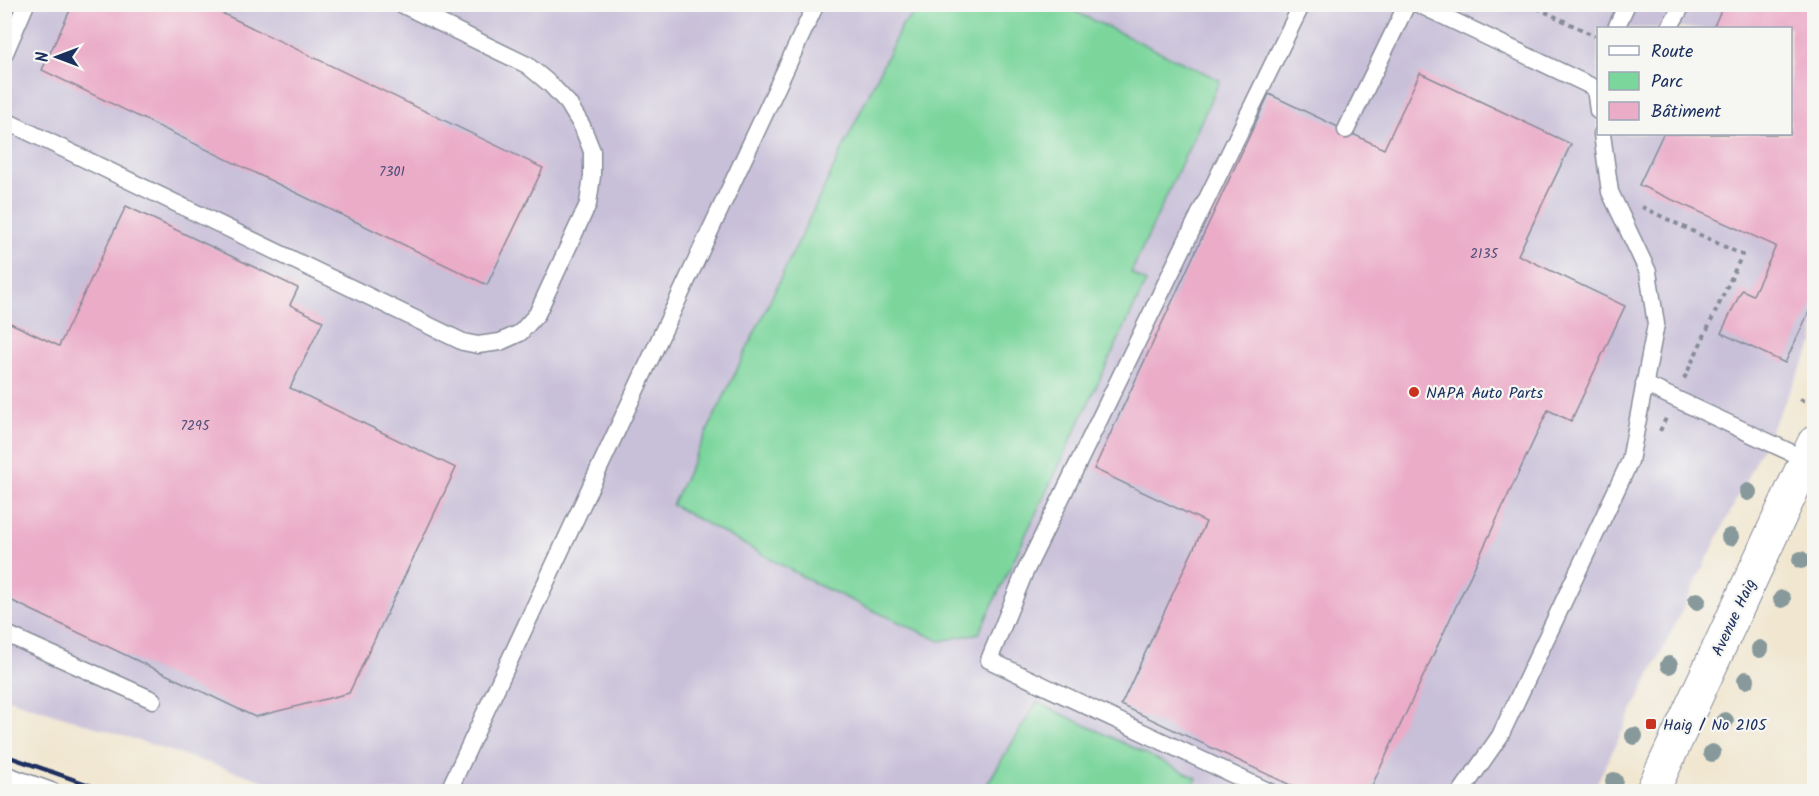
<svg xmlns="http://www.w3.org/2000/svg" width="1819" height="796" viewBox="0 0 1819 796" font-family="Kalam,sans-serif">
<style>
.industrial{fill:#c8bfd8;fill-rule:evenodd}
.green{fill:#7bd69c;stroke:#4b827d;stroke-width:1.5}
.building{fill:#ebacc8}
.lines{fill:none;stroke-linecap:round;stroke-linejoin:round}
.service-casing{stroke:#868b98;stroke-width:19}
.tertiary-casing{stroke:#868b98;stroke-width:35}
.path{stroke:#868b98;stroke-width:4;stroke-dasharray:4.5 4.5;stroke-linecap:butt}
.service{stroke:#fff;stroke-width:16}
.tertiary{stroke:#fff;stroke-width:33}
.rail{stroke:#1b2f5e;stroke-width:4.5}
.tree{fill:#88999b}
.poi-dot{fill:#c8321e;stroke:#f6f6f2;stroke-width:2}
.labels{text-anchor:middle;stroke-width:4.5;stroke-linejoin:round;paint-order:stroke}
.number-label{font-size:14px;fill:#4f4e78}
.poi-label{font-size:16px;fill:#1b2f5e;stroke:#f6f6f2;text-anchor:start}
.street-label{font-size:16px;fill:#1b2f5e;stroke:#f6f6f2}
</style>
<rect width="100%" height="100%" fill="#f6f6f2"/>
<filter id="ink" filterUnits="userSpaceOnUse"><feTurbulence type="fractalNoise" baseFrequency=".0167" numOctaves="2"/><feDisplacementMap in="SourceGraphic" scale="12" xChannelSelector="R" yChannelSelector="G"/><feConvolveMatrix kernelMatrix="1 2 1 2 8 2 1 2 1" color-interpolation-filters="sRGB"/></filter>
<filter id="wash" filterUnits="userSpaceOnUse"><feTurbulence type="fractalNoise" baseFrequency=".008" numOctaves="4" result="noise"/><feDisplacementMap in="SourceGraphic" scale="24" xChannelSelector="R" yChannelSelector="G"/><feGaussianBlur stdDeviation="1.35" result="paint"/><feColorMatrix in="noise" values="0 0 0 0 0 0 0 0 0 0 0 0 0 0 0 0 0 1.4 0 .05"/><feComposite in="paint" operator="in"/></filter>
<g filter="url(#wash)">
<rect width="100%" height="100%" fill="#f1e7d1"/>
<!-- industrial -->
<path class="industrial" d="M5,5h1809v337l-221,449h-1297l-291,-93zM1598,28h192v106h-192z"/>
<!-- green -->
<path class="green" d="M926,4l135,1 159,75 -89,193 15,9 -167,351 -39,8 -122,-56 -146,-80 230,-480z
M1037,702l160,76 -7,13h-207z"/>
<g id="blocks">
<!-- building -->
<path class="building" d="M73,4h130l340,164 -56,117 -445,-215z
M1724,4h90v297l-29,62 -64,-30 21,-43 11,5 23,-49 -137,-61 24,-51h127v-106h-77z
M1420,73l151,71 -53,111 107,51 -54,115 -23,-11 -179,382h-64l-184,-87 85,-183 -112,-53 175,-375 115,55z
M126,206l172,82 -8,17 33,16 -33,67 166,80 -107,225 -94,24 -251,-120v-277l55,26z"/>
</g>
</g>
<g filter="url(#ink)">
<use href="#blocks" fill-opacity="0" stroke="#868b98" stroke-width="1.5"/>
<g class="lines">
<defs>
<path id="service" d="M1418,4l177,84 3,23
M1616,28l11,-24
M1669,28l14,-24
M4,55l22,-51
M4,120l459,222 15,3 22,-3 20,-9 17,-19 51,-110 4,-28v-25l-10,-25 -14,-23 -18,-19 -23,-19 -126,-61
M1346,130l61,-126
M1644,384l163,76
M4,633l149,67
M4,774l50,18
M448,792l368,-788
M1270,792l-281,-132 35,-86 278,-570
M1461,792l39,-56 130,-275 26,-137 -8,-52 -38,-80 -8,-58"/>
<path id="tertiary" d="M1652,792l162,-349"/>
</defs>
<!-- service casing -->
<use href="#service" class="service-casing"/>
<!-- tertiary casing -->
<use href="#tertiary" class="tertiary-casing"/>
<!-- path -->
<path class="path" d="M1529,4l66,32
M1642,207l100,48 -58,124
M1800,399l4,2
M1660,431l7,-15"/>
<!-- service -->
<use href="#service" class="service"/>
<!-- tertiary -->
<use href="#tertiary" class="tertiary"/>
<!-- rail -->
<path class="rail" d="M4,755l105,37"/>
</g>
<!-- trees -->
<g class="tree">
<circle cx="1748" cy="492" r="9"/>
<circle cx="1730" cy="537" r="9"/>
<circle cx="1801" cy="560" r="9"/>
<circle cx="1782" cy="599" r="9"/>
<circle cx="1697" cy="601" r="9"/>
<circle cx="1760" cy="649" r="9"/>
<circle cx="1669" cy="665" r="9"/>
<circle cx="1746" cy="680" r="9"/>
<circle cx="1725" cy="721" r="9"/>
<circle cx="1634" cy="736" r="9"/>
<circle cx="1712" cy="753" r="9"/>
<circle cx="1614" cy="781" r="9"/>
</g>
</g>
<!-- markers -->
<g class="poi-dot">
<circle cx="1414" cy="392" r="6"/>
<rect x="1645" y="718" width="12" height="12" rx="3"/>
</g>
<g class="labels">
<!-- number labels -->
<g class="number-label">
<text x="392" y="176">7301</text>
<text x="1484" y="258">2135</text>
<text x="195" y="430">7295</text>
</g>
<!-- poi labels -->
<g class="poi-label">
<text x="1426" y="398">NAPA Auto Parts</text>
<text x="1663" y="730">Haig / No 2105</text>
</g>
<!-- street labels -->
<g class="street-label">
<text transform="translate(1733 617) rotate(-65)" y="6">Avenue Haig</text>
</g>
</g>
<!-- margin -->
<rect width="1819" height="796" fill="none" stroke="#f6f6f2" stroke-width="24"/>
<!-- legend -->
<rect x="1597" y="27" width="195" height="108" fill="#f6f6f2" stroke="#9ea6b7" stroke-width="1.5"/>
<rect x="1609" y="46" width="30" height="9" fill="#ffffff" stroke="#9ea6b7" stroke-width="1.5"/>
<text x="1651" y="57" font-size="18" fill="#1b2f5e">Route</text>
<rect x="1609" y="72" width="30" height="18" fill="#7bd69c" stroke="#9ea6b7" stroke-width="1.5"/>
<text x="1651" y="87" font-size="18" fill="#1b2f5e">Parc</text>
<rect x="1609" y="102" width="30" height="18" fill="#ebacc8" stroke="#9ea6b7" stroke-width="1.5"/>
<text x="1651" y="117" font-size="18" fill="#1b2f5e">Bâtiment</text>
<!-- north arrow -->
<g transform="translate(57 57) rotate(270)" stroke="#f6f6f2" stroke-width="4.5" paint-order="stroke">
<path d="M0-4.5L10 22L0 15L-10 22Z" fill="#1b2f5e"/>
<text y="-9" font-size="16" font-weight="bold" text-anchor="middle" fill="#1b2f5e">N</text>
</g>
</svg>
